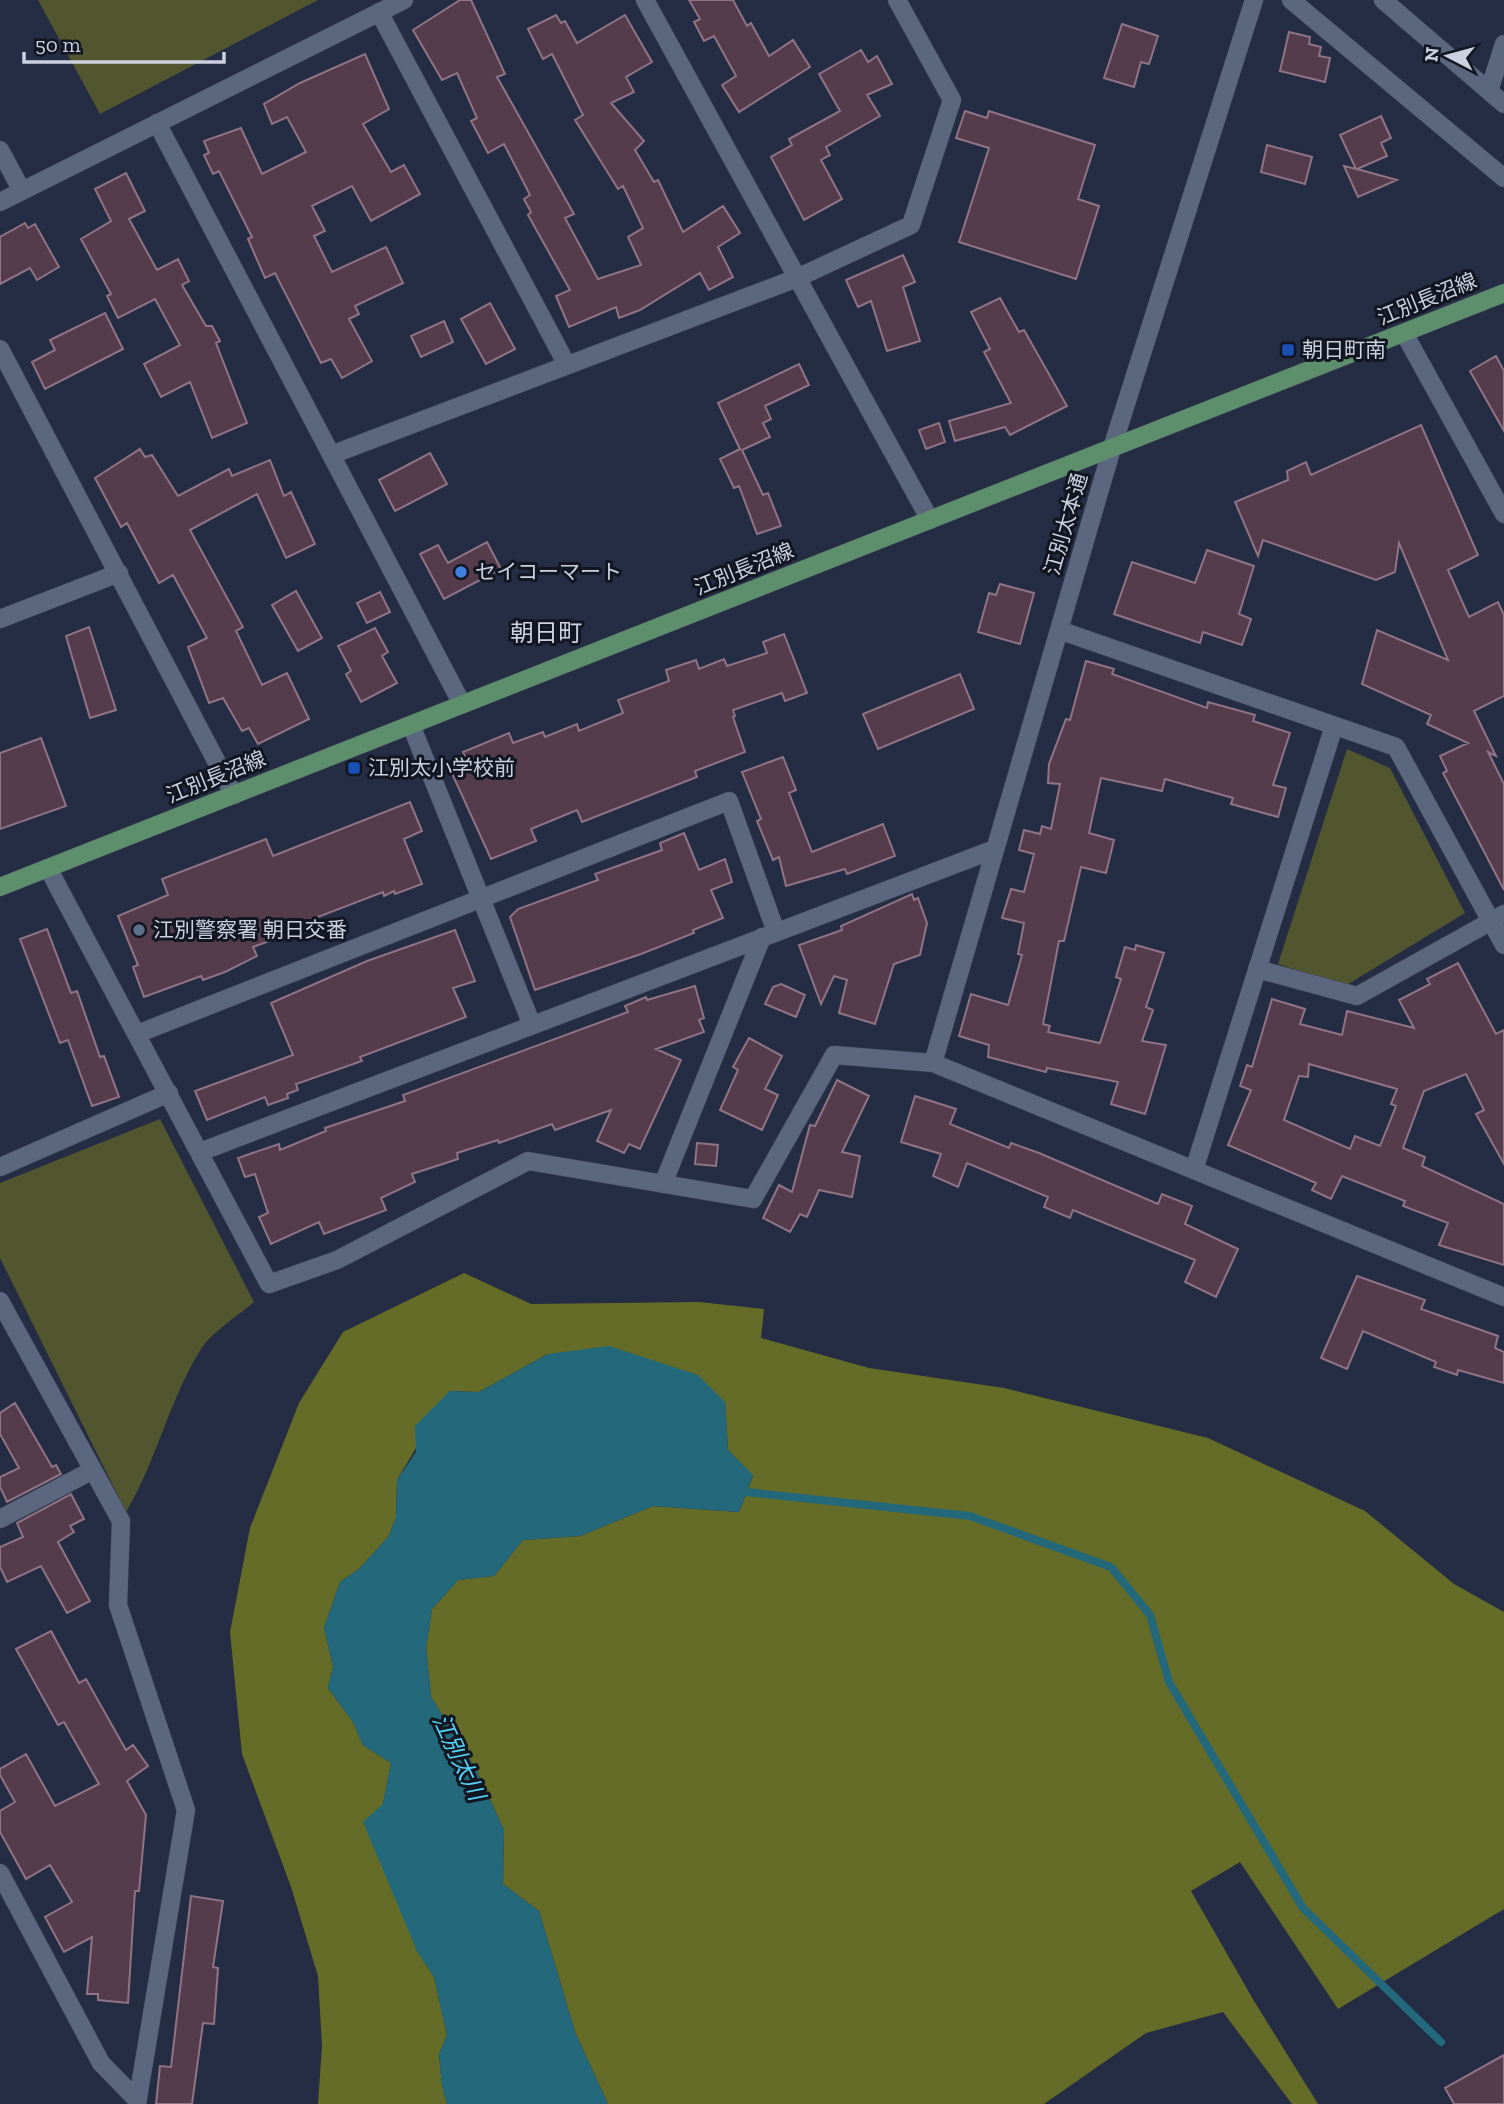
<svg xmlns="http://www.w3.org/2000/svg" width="1504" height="2104" viewBox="0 0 1504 2104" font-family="'Zilla Slab','Noto Sans JP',serif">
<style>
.green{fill:#51562f}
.forest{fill:#656c28}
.water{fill:#23687b}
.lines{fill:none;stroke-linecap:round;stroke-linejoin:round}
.stream{stroke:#23687b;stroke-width:8}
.building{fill:#553c4c;stroke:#907485;stroke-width:2;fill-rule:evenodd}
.minor-casing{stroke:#424a5c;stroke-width:19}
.major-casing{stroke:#424a5c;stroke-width:19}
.minor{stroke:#5b667f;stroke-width:18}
.major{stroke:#5d8f6c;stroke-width:18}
.transit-dot{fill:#1a4fb4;stroke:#111620;stroke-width:2.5}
.shop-dot{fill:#3f7fe0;stroke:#111620;stroke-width:2.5}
.service-dot{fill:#5c6f8a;stroke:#111620;stroke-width:2.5}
.labels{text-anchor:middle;stroke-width:6;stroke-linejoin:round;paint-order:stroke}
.street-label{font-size:21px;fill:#cbd1e0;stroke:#111620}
.poi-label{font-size:21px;fill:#cbd1e0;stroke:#111620;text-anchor:start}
.water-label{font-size:23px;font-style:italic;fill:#53d3f7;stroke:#111620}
.quarter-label{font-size:24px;fill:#cbd1e0;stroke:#111620}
</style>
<rect width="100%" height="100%" fill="#242d43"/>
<!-- green -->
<path class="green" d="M38,0h280l-218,114z
M1347,749l43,19 75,145 -120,73 -67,-22z
M160,1119l94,183c-16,14 -41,29 -53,47 -32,51 -44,111 -75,163l-126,-254v-75z"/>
<!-- forest -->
<path class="forest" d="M464,1273l67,31 168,-2 65,7 -3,29 108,30 135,20 204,50 157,73 89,73 50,28v297l-166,100 -98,-147 -49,29 63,110 64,103h-26l-69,-92 -77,21 -102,71h-436l-33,-72 -36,-121 -36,-27 1,-54 -28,-61 -45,-72 -5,-49 6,-39 26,-29 36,-4 29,-36 57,-4 73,-30 86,6 14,-36 -25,-26 -3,-48 -177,-48 -69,38 -29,-1 -53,89 -1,37 -7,19 -30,33 -19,13 -16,46 9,39 -5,21 25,34 10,23 28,18 -8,41 34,147 17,26 13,58 -8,19 3,32 5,18h-129l4,-58 -4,-70 -27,-89 -49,-133 -12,-122 20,-104 49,-125 44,-71z"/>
<!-- water -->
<path class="water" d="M609,1346l89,29 27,27 3,48 25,25 -14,37 -86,-6 -73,30 -57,4 -29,36 -36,4 -26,29 -6,39 5,49 45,72 28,61 -1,54 36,27 36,121 33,72h-161l-5,-18 -3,-32 8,-19 -13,-58 -17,-26 -54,-129 20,-18 8,-41 -28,-18 -10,-23 -25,-34 5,-21 -9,-39 16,-46 19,-13 30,-33 7,-19 1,-37 19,-28 -1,-26 35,-35 29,1 69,-38z"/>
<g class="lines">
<!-- stream -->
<path class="stream" d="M737,1491l233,25 141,51 39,48 19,67 134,226 138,134"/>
</g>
<!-- building -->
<path class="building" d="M460,0h11l34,74 -8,3 77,137 -9,4 33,61 43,-14 -13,-28 15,-9 -20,-42 -5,3 -43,-69 8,-5 -31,-61 -9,5 -15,-30 28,-14 5,8 4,-2 12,22 48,-28 27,47 -26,15 8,15 -23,11 33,38 -9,9 19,32 4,-2 25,52 40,-26 17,27 -22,14 15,30 -24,13 -9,-17 -60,37 -21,8 -3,-11 -47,20 -13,-31 14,-6 -42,-75 3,-3 -7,-13 6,-4 -26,-51 -16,9 -17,-32 6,-3 -20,-45 -15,7 -29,-50z
M689,0h44l14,26 4,-3 18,33 24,-16 17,27 -71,45 -17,-27 14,-9 -22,-40 -10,5 -10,-19 6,-3z
M1122,24l36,12 -9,28 -8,-2 -7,25 -30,-9z
M1289,32l21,5 -1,7 12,3 -2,9 11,2 -5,24 -45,-11z
M861,50l7,12 9,-6 15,28 -25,11 13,21 -54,31 4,8 -9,5 21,39 -38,21 -33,-63 21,-12 -3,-6 51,-28 -21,-37z
M365,54l24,55 -26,15 28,48 13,-7 16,29 -49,27 -19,-35 -40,20 13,25 -11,5 18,36 54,-25 17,36 -48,23 4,8 -10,5 23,42 -30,17 -11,-19 -10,4 -46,-90 -10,5 -17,-39 4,-2 -33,-66 -6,3 -9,-19 5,-2 -5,-12 37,-13 21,46 44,-22 -19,-35 -15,7 -8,-20 36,-21z
M965,111l22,7 2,-7 106,34 -17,54 21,7 -23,73 -117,-37 30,-94 -33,-10z
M1381,116l10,22 -10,5 6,13 -30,13 40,11 -39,17 -14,-31 12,3 -16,-34z
M1267,145l45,12 -7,27 -44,-12z
M126,173l19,38 -16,8 28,51 21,-11 11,22 -7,4 24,41h6l8,15 -4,2 31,80 -35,15 -22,-56 -29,15 -17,-33 36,-19 -25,-46 -37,19 -11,-22 4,-2 -30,-55 30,-18 -16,-32z
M25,223l3,5 7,-4 24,43 -22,13 -7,-12 -30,16v-47z
M903,255l12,27 -12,5 17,54 -33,10 -16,-50 -13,6 -12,-27z
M1000,298l19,34 5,-2 43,76 -57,29 -5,-8 -50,14 -6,-20 62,-18 -27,-51 6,-3 -19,-37z
M490,303l25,46 -29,15 -25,-45z
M105,313l18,36 -78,40 -13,-27 23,-12 -5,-10z
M444,321l9,21 -32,15 -10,-21z
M1496,356l8,15v60l-34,-60z
M799,364l10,21 -44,21 6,13 -8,4 7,14 -28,13 21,45 5,-2 13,33 -24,8 -18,-48 -5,2 -14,-29 20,-10 -22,-46z
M939,423l6,19 -19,7 -7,-19z
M1421,425l57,130 -30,15 21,47 29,-15 6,13v81l-30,15 22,45 -8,-4 16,32v106l-61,-117 4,-2 -7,-15 28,-13 -41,-19 4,-9 -69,-31 15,-54 71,30 -49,-117 -4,29 -19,8 -113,-40 -5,16 -23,-54 53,-22 -1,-9 19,-9 5,13z
M140,449l5,8 7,-2 26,41 51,-27 3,7 38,-16 14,36 7,-4 24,52 -29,14 -29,-64 -67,36 53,97 -7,4 26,54 25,-12 22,46 -51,25 -9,-16 -7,3 -19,-33 -14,5 -21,-56 19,-9 -34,-63 -14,8 -32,-60 -6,4 -26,-49z
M430,453l17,31 -52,27 -16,-31z
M487,542l14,27 -57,30 -24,-45 18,-9 10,18z
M1207,550l47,16 -15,48 12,5 -9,26 -39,-13 -3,11 -86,-29 18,-52 63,21z
M1000,584l34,9 -14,51 -42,-12 11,-39 7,2z
M296,591l26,47 -24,13 -26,-46z
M380,592l10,20 -23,11 -10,-20z
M89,627l27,83 -26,8 -24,-82z
M375,628l13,24 -6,4 15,27 -36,19 -15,-28 5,-3 -13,-25z
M784,634l23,59 -22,8 -3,-8 -49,17 2,6 -2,1 12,35 -50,19 2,6 -115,45 -5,-12 -46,19 5,12 -45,18 -41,-90 17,-7 -4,-10 46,-19 4,10 30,-11 2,5 32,-13 2,7 44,-18 -5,-13 51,-19 -3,-11 30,-10 3,9 25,-10 3,7 40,-13 -4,-11z
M1086,661l28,8 -2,5 95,34 1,-6 47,13 -2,6 37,12 -17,52 13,3 -8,29 -47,-13 2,-6 -68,-19 -3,12 -61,-13 -12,55 25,7 -8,33 -25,-6 -17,74h-5l-16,83 7,2 -2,6 52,11 21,-64 -5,-2 9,-30 10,3 1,-5 28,8 -18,54 7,3 -11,31 24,4 -21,69 -34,-10 7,-22 -71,-14 -1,4 -58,-15 1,-12 -30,-9 12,-42 37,11 14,-50 -4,-1 6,-31 -22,-5 9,-29 13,3 10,-38 -15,-4 5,-20 16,4 2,-8 9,3 9,-45 -12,-1 1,-19 17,-45 4,1z
M960,674l14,35 -96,40 -15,-35z
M41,738l25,68 -66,23v-76z
M783,757l13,33 -7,3 23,59 71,-28 12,32 -48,18 -2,-5 -59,17 -7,-29 -6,3 -16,-39 4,-2 -19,-47z
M410,802l12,29 -18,8 18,45 -27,10 -1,-3 -10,5 -1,-4 -102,39 2,5 -30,11 4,9 -32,16 -22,8 -2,-4 -57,21 -11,-30 5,-2 -20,-49 50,-21 -6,-16 104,-40 7,17z
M684,833l15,37 26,-11 7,23 -21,8 12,28 -30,12 1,3 -53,21 -106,36 -25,-73 8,-8 80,-29 -3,-6 67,-24 -2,-7z
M912,894l2,6 4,-2 9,25 -7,32 -26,9 -19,60 -36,-11 8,-33 -13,-4 -13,28 -22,-59 43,-15 -1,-4z
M47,929l24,64 6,-2 23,66 4,-1 15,41 -27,9 -24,-66 -8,3 -40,-104z
M455,930l20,51 -22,7 13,29 -106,40 2,4 -66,23 2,6 -11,4 1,4 -20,7 -3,-8 -58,23 -12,-29 98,-36 -22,-52 96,-42z
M1458,963l38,71 8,-4v134l-28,-50 8,-4 -18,-36 -42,17 -21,57 22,9 -3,9 82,38v61l-65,-20 9,-22 -45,-17 2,-5 -63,-25 -11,23 -19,-9 4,-7 -88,-38 23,-55 -11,-4 7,-21 5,2 20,-68 33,10 -5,15 42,11 5,-24 67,17 -15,-28 31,-16 -3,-5zM1309,1064l88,25 -6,15 5,2 -16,40 -25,-10 -5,13 -66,-29 15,-44 9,1z
M781,984l24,11 -9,22 -31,-13 8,-17z
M695,986l9,32 -5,2 5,12 -48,17 25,11 -41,89 -11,-5 -5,9 -27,-12 14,-31 -56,20 -3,-6 -53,19 -1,-3 -41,13 1,6 -46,15 3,8 -34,16 5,12 -62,24 -5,-12 -48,22 -12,-27 9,-4 -13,-39 -10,3 -7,-19 41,-14 1,6 46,-19 -1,-3 80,-27 -2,-6 225,-83 -3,-6 21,-9 1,3z
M749,1038l33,18 -17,33 13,6 -16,35 -42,-20 18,-40 -5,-3z
M837,1080l32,16 -27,56 18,4 -8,41 -33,-7 -12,27 -7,-3 -10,18 -27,-14 16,-33 13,7 18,-67 5,1z
M915,1096l41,13 -6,15 59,24 2,-5 28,10 119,51 4,-10 30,12 -7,18 53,25 -22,48 -31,-15 10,-22 -122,-50 -3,8 -26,-11 4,-10 -81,-34 -9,24 -25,-11 8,-22 -40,-12z
M697,1143l21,2 -2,21 -21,-2z
M1357,1276l68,24 -4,9 77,27 -3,12 9,4v31l-46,-13 -1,5 -23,-8 2,-5 -73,-31 -16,38 -26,-11z
M15,1403l37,64 4,-2 5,9 -54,28 -7,-15v-10l19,-9 -19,-34v-21z
M71,1494l13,25 -14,7 4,6 -16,10 32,59 -23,12 -26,-47 -34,16 -7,-15v-20l23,-10 -6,-14z
M51,1631l28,52 7,-4 40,71 7,-5 15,21 -21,15 19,34 -7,76h-4l-7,112 -30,-3v-6h-11l5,-57 -28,15 -19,-35 27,-15 -22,-37 -24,14 -26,-47v-21l15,-9 -15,-27v-6l26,-15 29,52 44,-22 -35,-62 -6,3 -42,-76z
M191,1896l32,5 -10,66 5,1 -4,56 -11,-1 -11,81h-36l4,-38 11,1z
M1504,2055v49h-50l-9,-16z"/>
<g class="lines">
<defs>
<path id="minor" d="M645,0l285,520
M1291,0l213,178
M1383,0l121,104
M379,12l188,353
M1489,91l15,-47
M157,123l305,581
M0,150l22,41
M0,202l404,-202
M1404,333l100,181
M0,349l234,446
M331,455l466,-177 114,-53 41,-125 -55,-100
M0,619l119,-46
M1059,630l337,117 108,198
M411,725l121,300
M48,868l221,416 68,-24 191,-99 225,38 81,-144 99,8 571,234
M1257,969l100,27 147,-82
M137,1034l592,-233 47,131
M933,1063l179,-615 142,-448
M200,1152l795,-303
M0,1167l169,-74
M1194,1170l140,-444
M663,1184l99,-247
M0,1301l121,220 -3,84 68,205 -49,294
M0,1519l91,-48
M0,1873l101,190 36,37"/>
<path id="major" d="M0,887l1504,-594"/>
</defs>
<!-- minor casing -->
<use href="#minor" class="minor-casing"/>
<!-- major casing -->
<use href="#major" class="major-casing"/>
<!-- minor -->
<use href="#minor" class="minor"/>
<!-- major -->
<use href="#major" class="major"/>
</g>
<!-- markers -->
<g class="transit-dot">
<rect x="1281" y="343" width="14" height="14" rx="3.5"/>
<rect x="347" y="761" width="14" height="14" rx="3.5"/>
</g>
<circle class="shop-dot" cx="461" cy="572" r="7"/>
<circle class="service-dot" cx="139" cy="930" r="7"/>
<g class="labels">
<!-- street labels -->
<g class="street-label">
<text transform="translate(1427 299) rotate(-22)" y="7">江別長沼線</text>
<text transform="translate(1066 524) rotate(-74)" y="7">江別太本通</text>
<text transform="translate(744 569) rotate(-22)" y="7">江別長沼線</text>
<text transform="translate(216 777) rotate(-22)" y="7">江別長沼線</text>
</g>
<!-- poi labels -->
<g class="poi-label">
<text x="1302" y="357">朝日町南</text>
<text x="475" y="579">セイコーマート</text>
<text x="368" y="775">江別太小学校前</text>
<text x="153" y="937">江別警察署 朝日交番</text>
</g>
<!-- water labels -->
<g class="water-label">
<text transform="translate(459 1757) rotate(65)" y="8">江別太川</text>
</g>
<!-- quarter labels -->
<g class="quarter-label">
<text x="546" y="641">朝日町</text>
</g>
</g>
<!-- north arrow -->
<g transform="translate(1448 56) rotate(276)" stroke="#111620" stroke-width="5" paint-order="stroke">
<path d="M0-5L12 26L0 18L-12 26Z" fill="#cbd1e0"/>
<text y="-10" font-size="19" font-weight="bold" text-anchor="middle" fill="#cbd1e0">N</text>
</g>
<!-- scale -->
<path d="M24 52v10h200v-10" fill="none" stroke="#cbd1e0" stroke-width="3.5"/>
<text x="35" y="52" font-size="21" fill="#cbd1e0" stroke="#111620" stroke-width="5" paint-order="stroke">50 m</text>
</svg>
